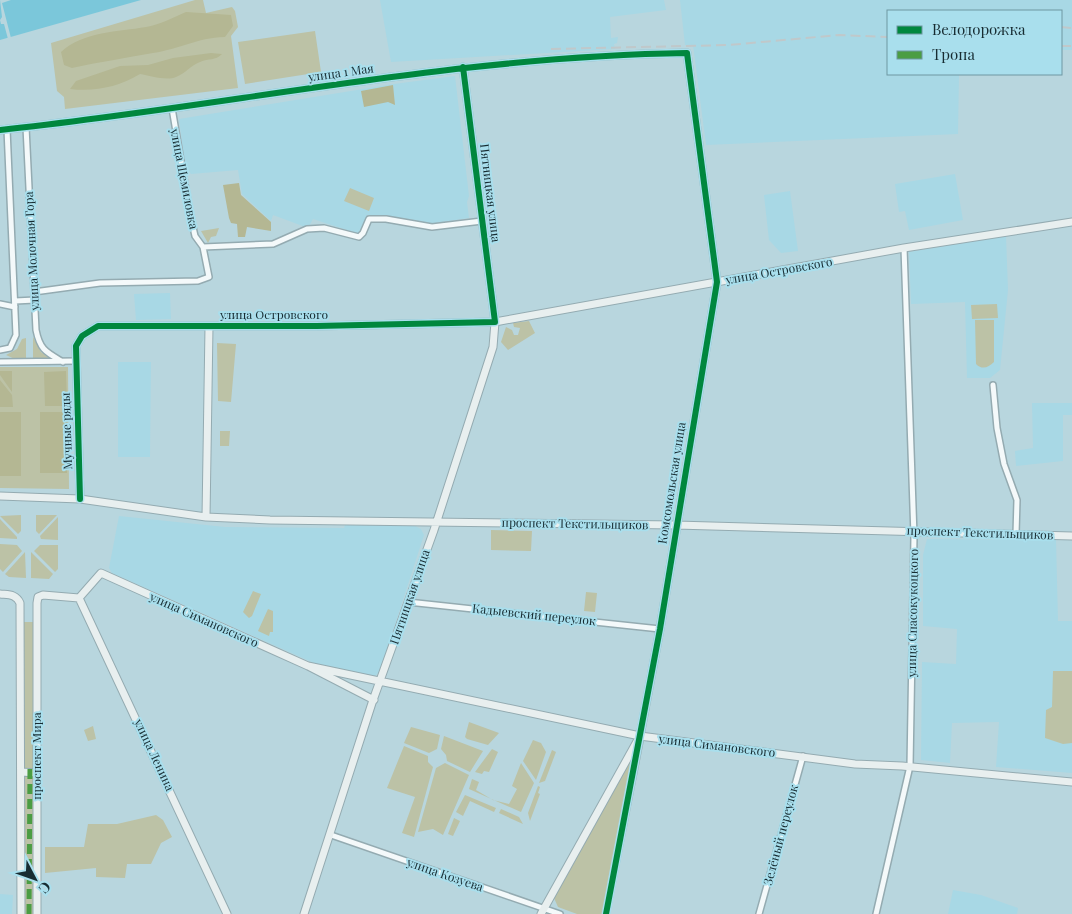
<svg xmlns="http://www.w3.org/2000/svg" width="1072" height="914" viewBox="0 0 1072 914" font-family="'Playfair Display',serif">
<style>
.built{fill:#a8d8e5}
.green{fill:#bcc2a6}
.forest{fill:#b4b793}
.water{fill:#7bc7da}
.pier{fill:#b8d6de}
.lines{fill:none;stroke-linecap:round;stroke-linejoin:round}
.street-casing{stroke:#94abb1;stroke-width:8}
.secondary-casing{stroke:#94abb1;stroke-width:9}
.street{stroke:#f4f9fa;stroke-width:5}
.secondary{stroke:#e8efef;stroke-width:7}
.rail{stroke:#c0c8ca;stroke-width:2;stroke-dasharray:10 5;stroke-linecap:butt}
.quiet{stroke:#4b9d43;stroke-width:5;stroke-dasharray:10 5;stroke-linecap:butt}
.cycleway-casing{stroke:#a9dfed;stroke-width:9}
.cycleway{stroke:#00873e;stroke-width:6}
.labels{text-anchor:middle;stroke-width:4;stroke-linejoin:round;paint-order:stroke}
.street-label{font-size:12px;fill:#172c32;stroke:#a9dfed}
</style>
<rect width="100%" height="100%" fill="#b8d6de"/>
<!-- built -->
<path class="built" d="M380,0h284l2,10 -56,7 1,21 7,-1 -1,6 -3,1 1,5 -224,13z
M680,0h392v50h-11v-39h-173v63h71l-1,60 -252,11 -13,-100h-8z
M455,76l14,120 -2,6 2,16 -40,6 -62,-9 -8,19 -46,-15 -5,9 -35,-13 -2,6 -29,-27 -4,-24 -47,4 -6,-7 -6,-48 215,-35z
M955,174l8,46 -54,10 -4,-19 -6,1 -4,-28z
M790,191l8,60 -17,2 -12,-13 -5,-45z
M1006,236l2,54 -8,80 -10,8h-23l-2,-76 -54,2 -2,-52z
M170,293l1,26 -35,1 -2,-26z
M118,362h33l-1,95h-32z
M1032,403h40v12h-9v46l-47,5 -1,-15 18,-3z
M119,516l106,11 119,1 1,-3 70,1 6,3 3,6 -44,136 -5,5 -59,-12 -204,-91 -3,-5z
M927,539l129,1 2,81h14v152l-76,-6 3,-45 -47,1 -2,40 -29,-3 1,-98 34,2 1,-35 -34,-3v-71z
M953,890l28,5 37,13 -1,6h-69z
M0,894l13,1 -1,19h-12z"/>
<!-- green -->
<path class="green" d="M195,0h8l3,13 26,-6 3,4 3,16 -7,9 7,52 -173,21 -1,-12 -7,-6 -6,-48z
M315,31l6,41 -76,12 -7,-42z
M350,188l24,10 -5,13 -25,-10z
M219,228l-3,8 -5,1 -3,6 -7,-12z
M997,304l1,14 -26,1 -1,-14z
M975,320h19v42c-6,6 -12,8 -18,2z
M529,321l6,12 -27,17 -7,-8 5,-15 6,3 2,5h4l2,-7 -6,-1 -1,-4z
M33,337l8,15 10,7h-18z
M26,338v22h-9l-11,-5 11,-6 5,-10z
M217,343l19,1 -5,58 -13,-1z
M0,367h68l1,122 -69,-1z
M220,431h10l-1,15h-9z
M21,515v16l-3,3 -18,-18z
M36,515h21l-18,19 -3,-3z
M58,517v23l-17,-1 -1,-3z
M0,519l17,18v2l-17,-1z
M491,530l41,1 -1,20 -40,-1z
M0,544l17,1 5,6 -19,21 -3,-3z
M40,545h18v24l-3,3 -21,-21z
M25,552l1,26 -17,-1 -4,-3z
M31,552l22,22 -4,5 -18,-1z
M253,591l8,3 -9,22 -3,2 -6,-6z
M586,592l11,1 -2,19 -11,-1z
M268,609l5,2v21h-3l-1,4 -11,-5z
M24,622h10v292h-9z
M1053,671h19v72l-9,1 -18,-6 1,-28 6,-3z
M469,722l30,11 -11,12 -21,-6 -2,-2z
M93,726l3,13 -8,2 -4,-11z
M411,727l29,8 -3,14 -8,4 -25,-10z
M444,736l39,15 -13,21 -23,-11 -1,-6 -5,-6z
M533,740l8,3 5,9 -10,28 -13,-19z
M404,746l24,10v6l5,5 -19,70 -12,-4 13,-36 -28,-9z
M492,749l6,3 -9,20 -5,-1 -2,3 -7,-2z
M552,750l4,2 -11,29 -6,2z
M627,762l6,3 -29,149h-27l-19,-7 -4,-9z
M445,763l24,12 -26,60 -10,-6 -15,3 18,-64z
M521,763l13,20 -13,29 -52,-23 3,-10 7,3 -3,8 17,10 16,4 8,-15 -5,-3z
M538,786l2,1 -2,6 2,1 -10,27 -2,-8z
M465,795l31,13 -2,4 -24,-11 -7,15 -7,-4z
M501,809l18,8 4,7 -24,-11z
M156,815l7,5 9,17 -11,6 -10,21h-24l-2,14 -29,-1v-9l-51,5v-26h39l4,-23h29z
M454,818l6,3 -7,15 -5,-2z"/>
<!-- forest -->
<path class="forest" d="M186,12l45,3 2,11 -8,11c-29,1 -45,12 -72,16 -27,5 -54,9 -81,15l-8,-3 -3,-13c23,-21 57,-20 85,-25 13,-2 28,-10 40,-15z
M211,53l11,1c-7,7 -13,4 -22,8 -9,3 -15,12 -24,15 -9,4 -26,-1 -36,-3 -22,13 -45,18 -70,15l6,-8 44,-15 28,-1 25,-7z
M393,85l2,20 -7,-3 -24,5 -3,-16z
M239,183l2,12 30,27v9l-24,-4 -2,10h-7l-1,-13 -6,-1 -2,-5 -6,-33z
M0,371h12v21l-12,-17z
M66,371l1,35h-22l-1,-34z
M0,380l12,15 1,12h-13z
M0,412h21v64h-21z
M40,412h27v61h-27z"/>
<!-- water -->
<path class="water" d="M0,0h141l-141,40z"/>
<!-- pier -->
<path class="pier" d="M0,0h11l-9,3 9,35 -3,1 -4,-15h-3l-1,-4 2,-3z"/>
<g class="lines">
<defs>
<path id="street" d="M26,127l10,203c4,20 10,22 27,32
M203,247l70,-3 34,-15 17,-1 35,9 4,-4 6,-14h17l46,8 50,-6
M34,292l66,-9 98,-2 11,-4 -6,-30 -8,-11 -5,-22 -18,-106
M15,301l20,-1
M0,304l15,3
M0,350l10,-2 6,-13 -9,-206
M0,362l76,-1
M993,385l4,43 7,36 13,36 -1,34
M408,602l252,27
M331,835l229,79
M606,914l34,-174
M759,914l44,-158
M876,914l34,-148 4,-230 -10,-288"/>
<path id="secondary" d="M0,130c229,-24 456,-74 687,-77l30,229 -57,347 -20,107 -99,178
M0,496l80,3 126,18 64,3 406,5 396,11
M80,499l-4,-153 6,-10 16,-10h219l178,-4 409,-74 168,-26
M206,517l3,-190
M0,594c9,1 16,0 20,9l1,311
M79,598l148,316
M79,598l22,-25 207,93 66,34
M308,666l332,70 215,28 47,2 170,16
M21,772l16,1
M37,914v-311l1,-6 5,-2 36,3
M304,914l68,-211 62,-173 59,-183 2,-25 -32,-255"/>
</defs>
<!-- street casing -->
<use href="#street" class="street-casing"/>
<!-- secondary casing -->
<use href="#secondary" class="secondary-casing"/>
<!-- street -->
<use href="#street" class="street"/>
<!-- secondary -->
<use href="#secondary" class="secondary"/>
<!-- rail -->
<path class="rail" d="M1061,27l11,1
M1061,46h11
M551,49l178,-4 110,-10 49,2"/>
<!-- quiet -->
<path class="quiet" d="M29,914l1,-147"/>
<defs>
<path id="cycleway" d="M0,130c229,-24 456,-74 687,-77l30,229 -57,347 -54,285
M80,499l-4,-153 6,-10 16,-10h219l178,-4 -32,-255"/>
</defs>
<!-- cycleway casing -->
<use href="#cycleway" class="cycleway-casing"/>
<!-- cycleway -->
<use href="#cycleway" class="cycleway"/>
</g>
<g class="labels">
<!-- street labels -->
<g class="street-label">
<text transform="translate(341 73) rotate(-8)" y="4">улица 1 Мая</text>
<text transform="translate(184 179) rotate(79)" y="4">улица Щемиловка</text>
<text transform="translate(490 193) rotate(83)" y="4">Пятницкая улица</text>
<text transform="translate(32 251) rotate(-93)" y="4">улица Молочная Гора</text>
<text transform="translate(779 271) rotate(-10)" y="4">улица Островского</text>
<text x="274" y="319">улица Островского</text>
<text transform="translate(67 431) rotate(-92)" y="4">Мучные ряды</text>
<text transform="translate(672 483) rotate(-81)" y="4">Комсомольская улица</text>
<text transform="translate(575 524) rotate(1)" y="4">проспект Текстильщиков</text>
<text transform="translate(980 533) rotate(2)" y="4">проспект Текстильщиков</text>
<text transform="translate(410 597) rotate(-71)" y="4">Пятницкая улица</text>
<text transform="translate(913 613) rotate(-89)" y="4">улица Спасокукоцкого</text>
<text transform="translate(534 615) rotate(6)" y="4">Кадыевский переулок</text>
<text transform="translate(204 620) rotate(24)" y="4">улица Симановского</text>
<text transform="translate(717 746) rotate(7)" y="4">улица Симановского</text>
<text transform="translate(154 755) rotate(65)" y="4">улица Ленина</text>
<text transform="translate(37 756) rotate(-90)" y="4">проспект Мира</text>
<text transform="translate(781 835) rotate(-75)" y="4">Зелёный переулок</text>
<text transform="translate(445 875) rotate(19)" y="4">улица Козуева</text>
</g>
</g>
<!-- legend -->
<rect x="887" y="10" width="175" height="65" fill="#a9dfed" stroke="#6f97a2"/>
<rect x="897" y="26" width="25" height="8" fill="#00873e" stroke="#6f97a2"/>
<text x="932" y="35" font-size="15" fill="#172c32">Велодорожка</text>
<rect x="897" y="51" width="25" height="8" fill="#4b9d43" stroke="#6f97a2"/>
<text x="932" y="60" font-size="15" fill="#172c32">Тропа</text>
<!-- north arrow -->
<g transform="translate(35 879) rotate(131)" stroke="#a9dfed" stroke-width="4" paint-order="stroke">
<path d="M0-4L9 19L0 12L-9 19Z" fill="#172c32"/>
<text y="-8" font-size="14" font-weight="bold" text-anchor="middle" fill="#172c32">С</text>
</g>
</svg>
